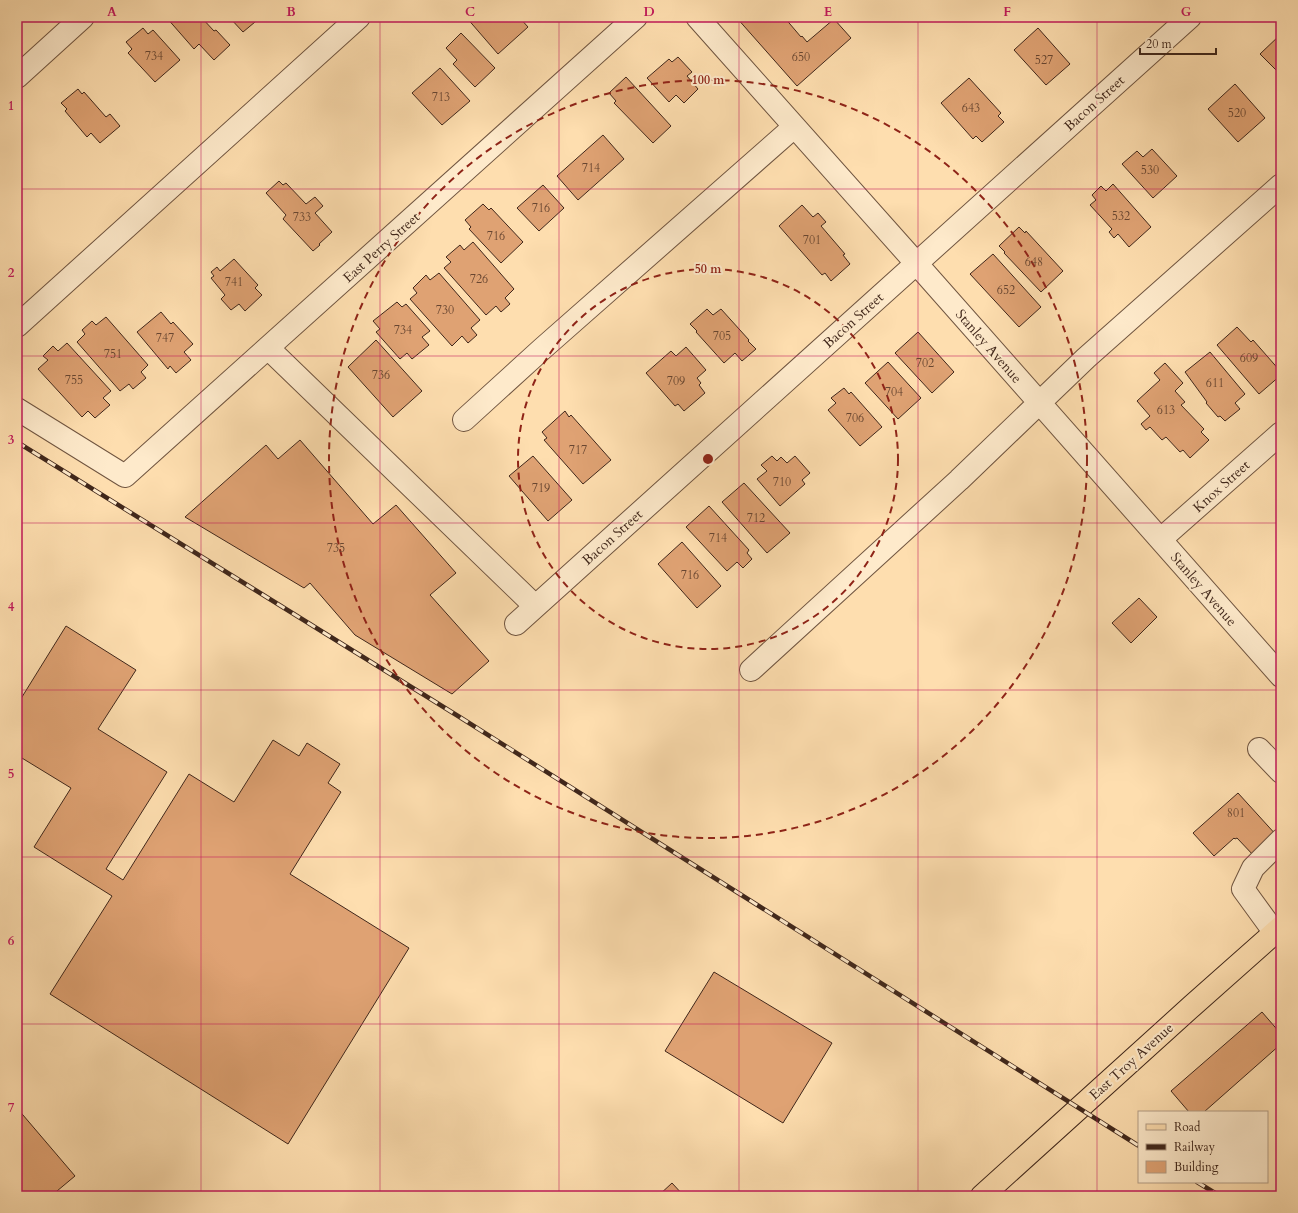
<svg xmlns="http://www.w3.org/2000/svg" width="1298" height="1213" viewBox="0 0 1298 1213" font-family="Cardo,serif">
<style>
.building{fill:#dfa273;stroke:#40271b}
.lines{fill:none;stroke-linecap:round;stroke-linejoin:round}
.minor-casing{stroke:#705540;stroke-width:24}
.major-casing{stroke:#40271b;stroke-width:24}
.minor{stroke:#feeacb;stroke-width:22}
.major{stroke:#fedeaf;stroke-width:22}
.rail-casing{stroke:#40271b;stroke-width:4.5}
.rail{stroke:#feeacb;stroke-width:3;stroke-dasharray:9;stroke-linecap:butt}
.grid{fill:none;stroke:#c2185b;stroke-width:1;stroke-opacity:0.55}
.ring{fill:none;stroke:#8f2418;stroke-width:2;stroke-dasharray:7 5}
.labels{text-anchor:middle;stroke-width:4;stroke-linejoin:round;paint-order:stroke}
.number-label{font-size:12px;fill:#684631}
.street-label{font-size:14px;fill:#40271b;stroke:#feeacb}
.centre{fill:#8f2418;stroke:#feeacb;stroke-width:2}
.ring-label{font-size:12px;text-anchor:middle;font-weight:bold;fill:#8f2418;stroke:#feeacb;stroke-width:4;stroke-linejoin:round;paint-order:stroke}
.neatline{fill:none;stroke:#c2185b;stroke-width:1.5}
.grid-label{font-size:13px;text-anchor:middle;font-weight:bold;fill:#c2185b}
</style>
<rect width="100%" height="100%" fill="#fedeaf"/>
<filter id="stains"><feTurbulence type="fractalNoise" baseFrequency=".005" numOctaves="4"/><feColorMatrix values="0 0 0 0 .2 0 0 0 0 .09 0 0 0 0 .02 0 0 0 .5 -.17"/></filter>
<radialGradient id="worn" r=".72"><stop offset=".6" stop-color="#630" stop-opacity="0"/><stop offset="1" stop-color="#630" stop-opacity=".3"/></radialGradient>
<!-- building -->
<path class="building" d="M166,17h35l13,14 2,-1 14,15 -16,15 -15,-16 -5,5z
M229,17h32l-18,15z
M466,17h53l9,10 -30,27z
M736,17h48l17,20 1,-1 5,6 27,-23 17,19 -54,48z
M143,28l5,6 5,-4 27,30 -25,22 -27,-29 4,-4 -6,-7z
M1038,28l32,36 -24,21 -32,-35z
M461,33l34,35 -20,19 -22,-23 4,-4 -11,-12z
M1281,34v41l-21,-21z
M678,57l14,15 -5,4 11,13 -14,14 -8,-8 -7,7 -22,-24 22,-19 3,3z
M440,68l30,33 -28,24 -30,-32z
M626,77l45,49 -18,17 -39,-40 2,-2 -7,-8z
M969,78l32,35 -3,3 6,6 -22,20 -6,-6 -3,3 -32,-36z
M1235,84l30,34 -27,24 -30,-33z
M78,89l4,5 2,-2 22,25 4,-3 10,12 -20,17 -9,-10 -4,4 -22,-26 2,-2 -6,-6z
M603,135l21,24 -46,41 -21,-24z
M1152,149l25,27 -24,22 -31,-34 15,-13 6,6z
M279,181l4,4 3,-2 20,21 9,-7 8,9 -8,7 17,19 -13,12 1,1 -7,6 -30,-32 3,-4 -20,-22z
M1113,184l38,43 -22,20 -11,-13 -4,4 -5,-6 3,-3 -22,-24 6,-5 -4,-5 9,-9 5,5z
M543,185l21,23 -25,23 -22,-23z
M483,204l6,6 2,-2 32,34 -22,21 -32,-34 2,-2 -6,-7z
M802,205l11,12 5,-4 8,9 -5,4 24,28 -2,1 7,9 -19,17 -6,-8 -3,2 -43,-49z
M1019,227l6,6 1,-2 37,40 -22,21 -37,-39 1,-1 -6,-6z
M473,242l41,47 -9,9 5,6 -9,8 -5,-6 -10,9 -42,-47 7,-6 -5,-5 14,-12 4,5z
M993,254l48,53 -22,20 -49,-53z
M234,259l24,26 -3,3 7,7 -17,16 -6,-7 -8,6 -10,-11 4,-4 -14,-17 3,-2 -3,-4 6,-5 3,4z
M439,273l41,47 -9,8 6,7 -9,8 -6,-7 -10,10 -42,-47 7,-6 -4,-5 13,-13 4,5z
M397,302l5,5 4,-3 24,27 -8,6 7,8 -17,14 -5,-6 -7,6 -24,-27 4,-3 -7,-8z
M707,309l6,6 8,-6 28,31 -1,1 8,8 -14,12 -7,-8 -11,10 -28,-31 1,-1 -7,-7z
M161,312l10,12 2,-2 20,22 -9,8 7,8 -15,13 -6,-7 -2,3 -31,-37z
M106,317l42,48 -7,7 5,6 -13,11 -4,-5 -9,7 -43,-49 8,-8 -3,-4 10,-9 4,4z
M1237,327l14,15 2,-2 28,32v3l-22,19 -42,-49z
M918,332l36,40 -22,21 -37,-40z
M376,340l46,51 -29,26 -45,-50z
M67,343l44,48 -8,7 7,7 -15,13 -7,-7 -6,6 -44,-48 10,-9 -5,-4 10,-10 5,5z
M686,347l20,23 -9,8 4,5 -2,2 6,8 -21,18 -6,-7 -3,2 -29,-33 25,-22 5,5z
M1210,352l35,42 -10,9 5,6 -15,12 -5,-5 -2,1 -12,-14 1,-1 -22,-30z
M888,362l33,36 -23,21 -33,-36z
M1165,363l18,20 -8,8 10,11 -4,3 23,24 -3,3 8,8 -19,18 -7,-8 -3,2 -14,-15 -4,3 -12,-13 -4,3 -5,-6 9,-8 -13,-15 23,-21 -6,-7z
M844,388l5,6 2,-2 31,35 -22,19 -32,-36 8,-7 -5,-5z
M565,411l4,6 2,-2 40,45 -28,24 -39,-44 3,-2 -5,-6z
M300,440l73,84 23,-19 60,68 -26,22 59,66 -37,33 -97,-59 -45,-52 -6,5 -119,-71 81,-72 12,14z
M533,456l39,44 -24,21 -39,-45z
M772,456l5,5 4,-4 6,6 8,-7 15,17 -8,7 3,4 -25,22 -23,-27 10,-8 -6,-6z
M744,483l46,50 -23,20 -45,-51z
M709,506l40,44 -2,3 5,6 -9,9 -6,-6 -10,9 -41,-44z
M682,542l39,44 -24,22 -39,-44z
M1139,598l18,19 -26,26 -19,-20z
M66,626l70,44 -38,59 69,43 -61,97 17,11 66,-106 45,28 39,-62 26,16 8,-13 33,21 -12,19 13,9 -51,82 119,74 -121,196 -238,-150 62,-98 -78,-49 37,-59 -54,-33v-50z
M1238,793l40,44 -23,20 -18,-19 -2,1 -1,-1 -20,18 -21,-23z
M714,972l118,71 -49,80 -118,-72z
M1262,1012l19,22v10l-77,68h-15l-18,-21z
M17,1108l58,68 -24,20h-34z
M672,1183l12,13h-26z"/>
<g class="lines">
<defs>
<path id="minor" d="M697,17l219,246 365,413
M17,77l66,-60
M17,326l342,-309
M268,348l267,258
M17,409l108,67 511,-459
M464,420l78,-71 252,-222
M1161,539l120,-106
M516,624l674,-607
M751,670l208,-190 127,-122 195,-173
M1259,749l22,23
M1275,933l-32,-44 10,-21 28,-28"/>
<path id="major" d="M982,1196l210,-190 89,-79"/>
</defs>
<!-- minor casing -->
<use href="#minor" class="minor-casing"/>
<!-- major casing -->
<use href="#major" class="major-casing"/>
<!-- minor -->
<use href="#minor" class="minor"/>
<!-- major -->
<use href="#major" class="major"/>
<defs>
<path id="rail" d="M17,442l441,274 681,430
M1197,1182l23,14"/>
</defs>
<!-- rail casing -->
<use href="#rail" class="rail-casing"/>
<!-- rail -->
<use href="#rail" class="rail"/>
</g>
<!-- grid -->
<path class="grid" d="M201,17v1179M380,17v1179M559,17v1179M739,17v1179M918,17v1179M1097,17v1179M17,189h1264M17,356h1264M17,523h1264M17,690h1264M17,857h1264M17,1024h1264"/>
<!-- distance rings -->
<g class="ring">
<circle cx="708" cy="459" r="190"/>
<circle cx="708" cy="459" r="379"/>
</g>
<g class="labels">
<!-- number labels -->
<g class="number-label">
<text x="154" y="60">734</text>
<text x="801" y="61">650</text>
<text x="1044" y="64">527</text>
<text x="441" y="101">713</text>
<text x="971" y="112">643</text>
<text x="1237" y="117">520</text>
<text x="591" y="172">714</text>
<text x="1150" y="174">530</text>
<text x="541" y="212">716</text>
<text x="1121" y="220">532</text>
<text x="302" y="221">733</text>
<text x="496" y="240">716</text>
<text x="812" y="244">701</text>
<text x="1034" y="266">648</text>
<text x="479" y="283">726</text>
<text x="234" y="286">741</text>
<text x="1006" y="294">652</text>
<text x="445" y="314">730</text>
<text x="403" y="334">734</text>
<text x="722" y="340">705</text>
<text x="165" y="342">747</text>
<text x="113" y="358">751</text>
<text x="1249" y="362">609</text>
<text x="925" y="367">702</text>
<text x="381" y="379">736</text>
<text x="74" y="384">755</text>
<text x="676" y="385">709</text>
<text x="1215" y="387">611</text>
<text x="894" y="396">704</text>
<text x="1166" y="414">613</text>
<text x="855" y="422">706</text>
<text x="578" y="454">717</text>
<text x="782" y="486">710</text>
<text x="541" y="492">719</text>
<text x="756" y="522">712</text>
<text x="718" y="542">714</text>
<text x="336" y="552">735</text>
<text x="690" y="579">716</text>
<text x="1236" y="817">801</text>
</g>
<!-- street labels -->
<g class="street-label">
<text transform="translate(1094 103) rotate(-42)" y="5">Bacon Street</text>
<text transform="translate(381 247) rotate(-42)" y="5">East Perry Street</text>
<text transform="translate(853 320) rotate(-42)" y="5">Bacon Street</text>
<text transform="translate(989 346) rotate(49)" y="5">Stanley Avenue</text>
<text transform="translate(1221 486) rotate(-42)" y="5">Knox Street</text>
<text transform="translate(612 537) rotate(-42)" y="5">Bacon Street</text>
<text transform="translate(1204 589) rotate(49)" y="5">Stanley Avenue</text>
<text transform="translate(1131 1061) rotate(-42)" y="5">East Troy Avenue</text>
</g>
</g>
<circle cx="708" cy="459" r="6" class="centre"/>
<g class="ring-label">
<text x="708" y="84">100 m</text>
<text x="708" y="273">50 m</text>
</g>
<!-- margin -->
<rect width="1298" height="1213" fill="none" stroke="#fedeaf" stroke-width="44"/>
<!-- legend -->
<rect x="1138" y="1111" width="130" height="72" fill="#feeacb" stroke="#b29c85"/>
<rect x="1146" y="1124" width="20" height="6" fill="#fedeaf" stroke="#b29c85"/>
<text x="1174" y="1131" font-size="12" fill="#40271b">Road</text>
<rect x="1146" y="1144" width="20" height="6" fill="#40271b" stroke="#b29c85"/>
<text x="1174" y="1151" font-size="12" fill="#40271b">Railway</text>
<rect x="1146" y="1161" width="20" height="12" fill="#dfa273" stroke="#b29c85"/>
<text x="1174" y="1171" font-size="12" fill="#40271b">Building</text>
<!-- scale -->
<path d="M1140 48v6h76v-6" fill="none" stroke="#40271b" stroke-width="2"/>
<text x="1146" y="48" font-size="12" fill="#40271b" stroke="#feeacb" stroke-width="3" paint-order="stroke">20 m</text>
<rect x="22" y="22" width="1254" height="1169" class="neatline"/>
<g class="grid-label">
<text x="112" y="16">A</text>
<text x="291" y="16">B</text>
<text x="470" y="16">C</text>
<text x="649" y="16">D</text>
<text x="828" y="16">E</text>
<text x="1007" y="16">F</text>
<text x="1186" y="16">G</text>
<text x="11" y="110">1</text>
<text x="11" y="277">2</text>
<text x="11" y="444">3</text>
<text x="11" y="611">4</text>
<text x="11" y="778">5</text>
<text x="11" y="945">6</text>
<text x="11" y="1112">7</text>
</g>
<rect width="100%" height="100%" filter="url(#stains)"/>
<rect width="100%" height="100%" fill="url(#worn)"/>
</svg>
